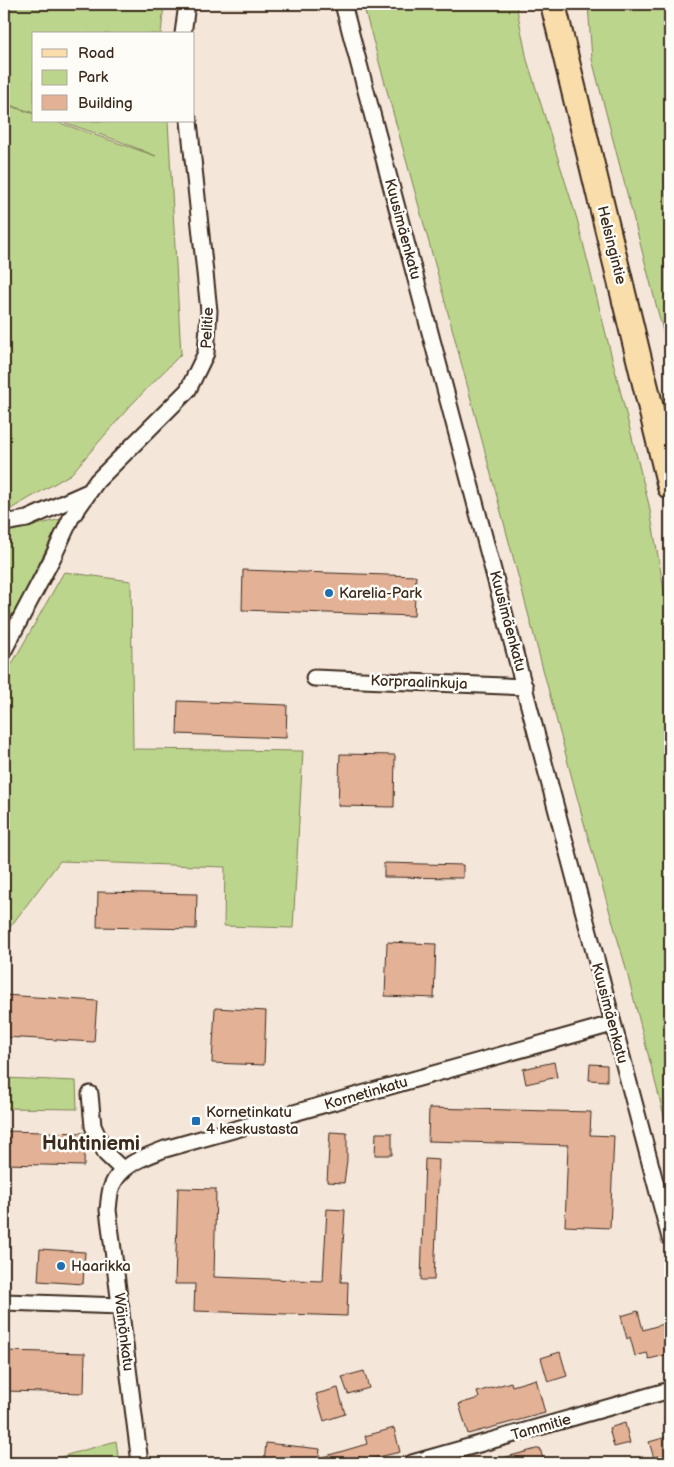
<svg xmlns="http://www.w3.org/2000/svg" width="674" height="1467" viewBox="0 0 674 1467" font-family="'Balsamiq Sans',sans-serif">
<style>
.green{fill:#bcd58c;stroke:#7c8055}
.building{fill:#e3b195;stroke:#3b2a1e}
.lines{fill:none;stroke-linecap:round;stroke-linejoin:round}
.street-casing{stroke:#3b2a1e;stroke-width:19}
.primary-casing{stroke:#3b2a1e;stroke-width:28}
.street{stroke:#fdfcf7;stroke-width:15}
.primary{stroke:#f9deab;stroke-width:24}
.poi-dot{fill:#1f6fb2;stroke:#fdfcf7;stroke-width:2}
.labels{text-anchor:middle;stroke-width:5;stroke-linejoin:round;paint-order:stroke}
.street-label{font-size:15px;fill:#3b2a1e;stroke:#fdfcf7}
.poi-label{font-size:15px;fill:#3b2a1e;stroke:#fdfcf7;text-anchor:start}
.district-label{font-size:20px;font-weight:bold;fill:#3b2a1e;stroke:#fdfcf7}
</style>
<rect width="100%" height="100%" fill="#f5e6da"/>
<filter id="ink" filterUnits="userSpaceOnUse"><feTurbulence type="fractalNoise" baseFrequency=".02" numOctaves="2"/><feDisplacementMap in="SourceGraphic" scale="10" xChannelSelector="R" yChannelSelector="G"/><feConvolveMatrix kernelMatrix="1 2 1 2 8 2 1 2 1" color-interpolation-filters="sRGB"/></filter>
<g filter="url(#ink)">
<!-- green -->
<path class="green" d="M4,4h160l-3,30h-127v79l-30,-10z
M363,4h153l11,56 50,159 72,286 21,119v515l-46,-178 -40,-138 -148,-555z
M588,4h82v354l-78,-299z
M4,104l30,10v7h20l102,35 -37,-15 -59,-20h108l13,233 -50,51 -60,69 -67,39z
M61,519l-57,115v-101z
M64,572l67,9 2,168 170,2 -10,177 -69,-2 1,-59 -165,-6 -56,74v-257z
M4,1078l72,3 1,28 -73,-1z
M116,1441l3,22h-80z"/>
<!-- building -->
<path class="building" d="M243,570l173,6 -2,40 -172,-6z
M178,701l109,4 -1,33 -109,-4z
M340,754l55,1 -1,52 -56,-1z
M384,863l79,2v13l-79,-1z
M98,892l99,2 -1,35 -99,-2z
M387,942l49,2 -2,54 -49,-2z
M4,995l93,6 -3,41 -90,-5z
M215,1008l51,3 -2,54 -52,-2z
M554,1062l3,15 -31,7 -3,-15z
M590,1064l17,1v16l-18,-1z
M429,1108l162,4 -1,23 24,1 -4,92 -45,-2 3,-81 -140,-4z
M4,1131l81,2 -1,33 -80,-2z
M330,1132l17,1v27l-3,23 -17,-1z
M376,1133h16v22h-17z
M425,1159l14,1 -5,120h-13z
M178,1188l38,1 -2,88 109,4 4,-72 18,1 -4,72h7l-1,34 -153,-5 1,-27h-20z
M40,1249l45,3 -2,32 -45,-3z
M638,1311l5,19 20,-6 7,23 -6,1 2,7 -17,4 -2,-6 -12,3 -5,-19 -3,2 -6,-23z
M4,1351l81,2 -1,40 -80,-2z
M560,1352l7,24 -19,6 -7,-24z
M364,1371l5,17 -21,6 -6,-17z
M536,1379l9,34 -77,21 -9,-30 20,-6 -2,-6 34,-10 1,4z
M338,1388l7,26 -21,7 -8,-27z
M625,1423l5,20 -16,4 -5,-19z
M394,1428l6,24 -46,11h-90l2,-20 54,6 -1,9 48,-14 -2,-8z
M670,1436v27h-9l-2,-7 -5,2 -5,-16z
M540,1448l4,15h-44l-1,-4z"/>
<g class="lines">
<defs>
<path id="street" d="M343,4l327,1234
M183,34l4,-30
M4,523l23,-4 61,-27
M4,650l49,-93 18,-39 26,-37 91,-91 18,-37 3,-42 -20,-190
M314,678l211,9
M90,1094l3,32 13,28 17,16
M4,1302l117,4
M140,1463l-32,-253c1,-7 1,-17 4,-24 9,-22 33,-29 53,-37l447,-125
M412,1463l258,-73"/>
<path id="primary" d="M553,4l117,483"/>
</defs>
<!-- street casing -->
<use href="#street" class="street-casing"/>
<!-- primary casing -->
<use href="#primary" class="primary-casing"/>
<!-- street -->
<use href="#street" class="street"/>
<!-- primary -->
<use href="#primary" class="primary"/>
</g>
</g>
<!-- markers -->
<g class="poi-dot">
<circle cx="329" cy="593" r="5"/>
<rect x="191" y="1116" width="10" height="10" rx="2.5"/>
<circle cx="61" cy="1266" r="5"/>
</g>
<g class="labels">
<!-- street labels -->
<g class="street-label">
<text transform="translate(403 229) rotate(75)" y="5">Kuusimäenkatu</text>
<text transform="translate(612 245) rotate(76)" y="5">Helsingintie</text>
<text transform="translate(207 328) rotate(-87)" y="5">Pelitie</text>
<text transform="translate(508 621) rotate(75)" y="5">Kuusimäenkatu</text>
<text transform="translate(419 682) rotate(2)" y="5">Korpraalinkuja</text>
<text transform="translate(610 1013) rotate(75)" y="5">Kuusimäenkatu</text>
<text transform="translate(366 1093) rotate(-16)" y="5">Kornetinkatu</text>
<text transform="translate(124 1332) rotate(83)" y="5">Wäinönkatu</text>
<text transform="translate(541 1427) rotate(-16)" y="5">Tammitie</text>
</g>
<!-- poi labels -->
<g class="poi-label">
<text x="339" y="598">Karelia-Park</text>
<text x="206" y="1117">Kornetinkatu<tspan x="206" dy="17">4 keskustasta</tspan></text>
<text x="71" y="1271">Haarikka</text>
</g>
<!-- district labels -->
<g class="district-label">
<text x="91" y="1150">Huhtiniemi</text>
</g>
</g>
<!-- margin -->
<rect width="674" height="1467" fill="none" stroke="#fdfcf7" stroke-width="20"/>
<rect x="10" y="10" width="654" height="1447" fill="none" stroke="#3b2a1e" stroke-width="2" filter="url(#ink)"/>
<!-- legend -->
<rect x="32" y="32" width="162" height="90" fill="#fdfcf7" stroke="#afa8a0"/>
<rect x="42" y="49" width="25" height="8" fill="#f9deab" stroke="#afa8a0"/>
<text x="78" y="58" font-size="15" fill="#3b2a1e">Road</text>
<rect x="42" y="70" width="25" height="15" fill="#bcd58c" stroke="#afa8a0"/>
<text x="78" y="82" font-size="15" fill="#3b2a1e">Park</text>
<rect x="42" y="95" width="25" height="15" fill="#e3b195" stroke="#afa8a0"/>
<text x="78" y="108" font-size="15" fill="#3b2a1e">Building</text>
</svg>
